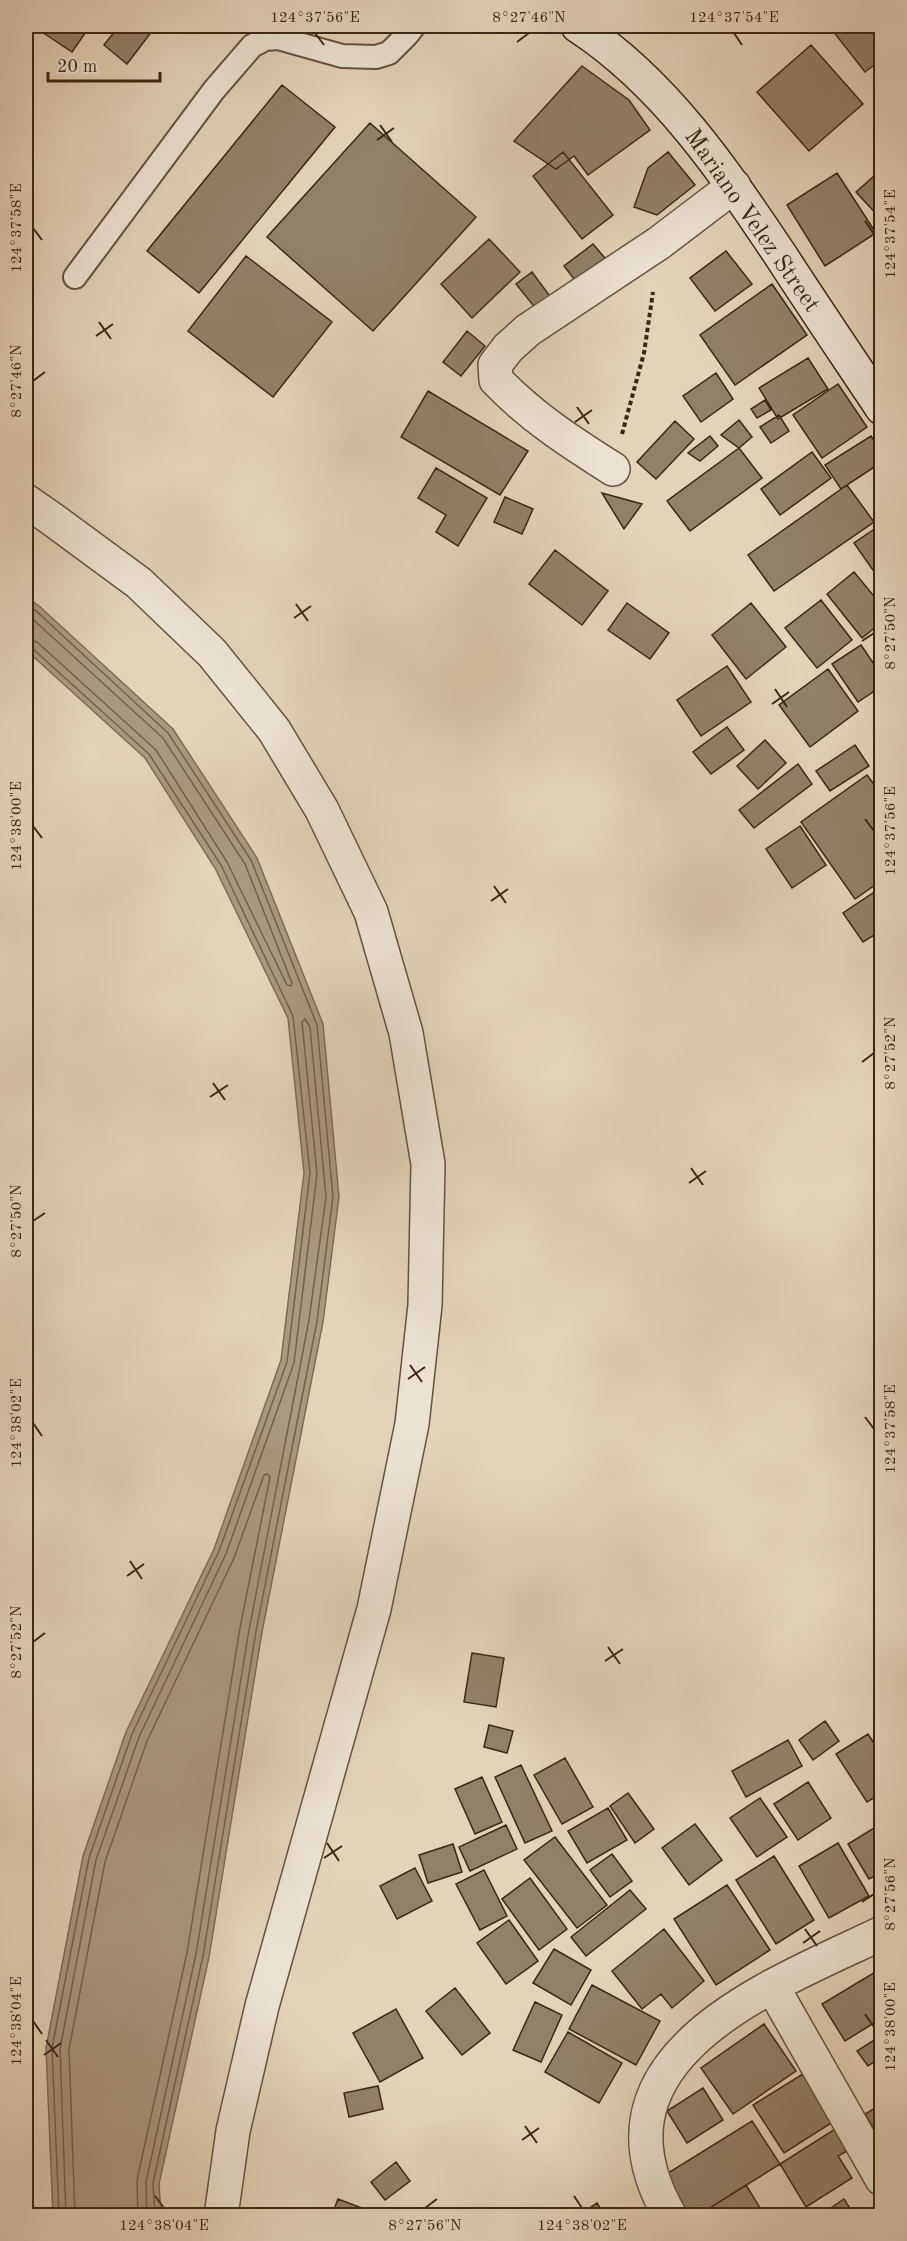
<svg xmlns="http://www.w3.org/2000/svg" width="907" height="2241" viewBox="0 0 907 2241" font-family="'Old Standard TT',serif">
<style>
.water{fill:#ab9881;stroke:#7e6b56;stroke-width:1.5}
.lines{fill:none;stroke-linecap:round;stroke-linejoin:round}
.shore{stroke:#73604b;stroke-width:1.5}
.building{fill:#93806a;stroke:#3b2715;stroke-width:1.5}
.lane-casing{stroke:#65523e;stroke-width:26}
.street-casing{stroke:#65523e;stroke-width:36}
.secondary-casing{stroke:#3b2715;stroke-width:36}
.path{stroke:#3b2715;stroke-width:4;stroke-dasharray:4.5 3;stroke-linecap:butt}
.lane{stroke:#ede2d2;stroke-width:22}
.street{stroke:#ede2d2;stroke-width:33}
.secondary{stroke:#ede2d2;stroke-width:33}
.ticks{fill:none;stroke:#3b2715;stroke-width:2}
.labels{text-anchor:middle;stroke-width:6;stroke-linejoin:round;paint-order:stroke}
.street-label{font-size:24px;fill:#3b2715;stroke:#ede2d2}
.neatline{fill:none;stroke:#3b2715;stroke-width:2}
.ticks-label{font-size:15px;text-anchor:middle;fill:#3b2715}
</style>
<rect width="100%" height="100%" fill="#e4d2b9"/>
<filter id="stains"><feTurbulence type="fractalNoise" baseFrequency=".00333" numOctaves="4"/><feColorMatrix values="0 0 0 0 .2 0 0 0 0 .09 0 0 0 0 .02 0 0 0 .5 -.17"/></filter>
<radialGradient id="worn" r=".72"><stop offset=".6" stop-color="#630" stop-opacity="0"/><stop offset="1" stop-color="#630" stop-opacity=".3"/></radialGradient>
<!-- water -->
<path class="water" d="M26,597l12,8 135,124 84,129 66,166 16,173 -16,125 -61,310 -53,325 -50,227 2,31h-108l-7,-167 37,-192 43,-124 88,-183 67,-189 23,-187 -16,-155 -73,-150 -70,-110 -119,-108z"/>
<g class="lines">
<!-- shore -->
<path class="shore" d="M26,604l9,6 133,123 83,127 66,165 16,172 -16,124 -61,310 -53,325 -50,227 2,33
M26,613l137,125 82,126 47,119 -1,3 -4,-1 -60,-123 -71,-112 -119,-108 -11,-3
M26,646l6,2 117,106 72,111 72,151 17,157 -23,189 -68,189 -87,183 -43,124 -37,190 7,168
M66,2216l-6,-167 36,-189 43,-123 87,-183 68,-191 23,-189 -15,-152 3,-3 5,8 16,170 -17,123 -60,310 -53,324 -50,228 1,34
M75,2216l-6,-167 36,-187 42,-121 87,-183 30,-83 3,-1 3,3 -30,151 -53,325 -50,227 1,36"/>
</g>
<!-- building -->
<path class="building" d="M33,26h57l-18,26z
M119,26h37l-29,38 -23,-19z
M829,26h53v33l-17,13z
M811,45l52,59 -54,47 -52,-59z
M582,66l47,34 21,30 -62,45 -14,-19 -18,13 -42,-28z
M282,85l53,42 -136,166 -52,-42z
M370,123l106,94 -103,114 -106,-94z
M563,152l50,63 -31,24 -49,-63z
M668,152l27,33 -38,30 -23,-8 14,-39z
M882,169v51l-26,-28z
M837,173l39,60 -51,33 -38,-61z
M489,239l31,33 -48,46 -31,-34z
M593,244l18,21 -30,23 -17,-22z
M726,251l26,33 -37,27 -25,-33z
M246,256l86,66 -59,75 -85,-66z
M532,272l20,27 -15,11 -21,-26z
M772,284l35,51 -72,50 -35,-50z
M467,331l18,15 -24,30 -18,-14z
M808,358l20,31 -50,30 -19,-31z
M716,373l17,26 -32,23 -18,-26z
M838,384l29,43 -45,31 -29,-43z
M428,391l100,60 -28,44 -99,-58z
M765,400l6,10 -14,8 -6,-9z
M779,415l10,16 -18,12 -11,-16z
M739,420l13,17 -13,11 -18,-13z
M675,421l19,18 -38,40 -19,-17z
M710,436l8,10 -18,15 -12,-8z
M871,436l11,17v9l-41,27 -16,-24z
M739,448l23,30 -72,53 -23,-30z
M812,452l19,26 -51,37 -19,-26z
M436,468l51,30 -29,48 -22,-14 10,-17 -28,-17z
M847,485l27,37 -100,69 -26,-36z
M602,493l40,11 -18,25z
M505,497l28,12 -11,25 -28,-12z
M882,524v45l-7,4 -21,-30z
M555,550l53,41 -26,34 -53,-41z
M854,572l28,34v16l-20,16 -35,-44z
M821,600l31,40 -35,28 -32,-40z
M627,603l42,30 -19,26 -42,-29z
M751,603l35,44 -40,32 -34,-44z
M861,645l21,31v10l-24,16 -26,-38z
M727,666l24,36 -50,34 -24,-36z
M828,669l30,42 -48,36 -31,-42z
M727,727l17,23 -33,24 -18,-22z
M765,740l21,23 -28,26 -21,-23z
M855,745l14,21 -39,25 -14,-20z
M798,764l14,20 -58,44 -15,-18z
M867,775l15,20v85l-27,19 -54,-77z
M800,826l26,39 -34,23 -26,-39z
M882,887v43l-19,12 -20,-29z
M472,1653l32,5 -8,49 -32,-5z
M825,1721l14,20 -26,19 -14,-20z
M489,1725l24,6 -6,22 -23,-6z
M868,1734l14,22v37l-15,9 -31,-48z
M788,1740l14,26 -56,31 -14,-26z
M565,1758l28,49 -31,17 -28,-49z
M521,1765l31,66 -27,12 -30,-66z
M482,1777l20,45 -27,12 -20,-45z
M808,1782l23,36 -33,22 -24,-36z
M628,1793l26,36 -19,14 -25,-37z
M760,1798l27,39 -30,20 -27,-39z
M608,1808l19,32 -40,23 -19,-32z
M882,1823v49l-13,7 -21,-35z
M695,1824l27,36 -33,25 -27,-37z
M506,1825l11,24 -47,22 -11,-24z
M555,1837l52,68 -30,23 -53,-68z
M838,1843l31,53 -40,22 -30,-52z
M453,1844l9,28 -34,11 -9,-28z
M612,1854l20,27 -22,16 -20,-27z
M774,1856l40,64 -38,24 -40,-64z
M415,1868l17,33 -35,18 -17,-33z
M484,1870l23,46 -27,14 -24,-46z
M530,1878l37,51 -28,21 -37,-51z
M727,1885l43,65 -54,35 -42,-66z
M630,1890l16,19 -60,47 -15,-19z
M509,1920l29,41 -32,23 -29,-41z
M664,1929l40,52 -32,27 -11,-14 -19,15 -30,-38z
M554,1949l37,21 -20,35 -38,-22z
M877,1971l5,7v40l-37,23 -23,-37z
M592,1985l68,36 -24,44 -67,-36z
M455,1988l35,45 -28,22 -36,-44z
M535,2002l27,13 -21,47 -28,-12z
M396,2009l27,49 -43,24 -27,-49z
M764,2024l32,47 -63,43 -32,-46z
M568,2032l54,31 -23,40 -54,-31z
M882,2035v21l-14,10 -11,-15z
M806,2072l30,48 -52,33 -31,-48z
M378,2086l5,23 -34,8 -5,-24z
M703,2088l20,32 -36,23 -20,-32z
M882,2104v39l-17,-29z
M752,2121l28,43 -83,52h-13l-24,-38z
M843,2124l14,21 -19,11 14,22 -46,29 -26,-43z
M396,2162l14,19 -25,19 -14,-18z
M746,2185l19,31h-68z
M338,2199l37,14 -1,3 -42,-1z
M844,2199l11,17h-36z
M597,2203l8,13h-28z"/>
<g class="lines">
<defs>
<path id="lane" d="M75,277l139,-187 38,-44 13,-7 13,-1 64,18 34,1 13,-4 18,-18 7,-9"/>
<path id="street" d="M613,469c-44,-28 -80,-51 -117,-89l-1,-15 13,-17 20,-18 131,-87 75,-57
M26,501l26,18 87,64 73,70 62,77 48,80 49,102 35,121 22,131 -3,141 -13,119 -38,185 -112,397 -29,125 -12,85
M772,1986l110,193
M670,2216c-92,-159 101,-230 212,-283"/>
<path id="secondary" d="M578,26c87,57 146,145 203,230 33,51 67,101 101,152"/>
</defs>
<!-- lane casing -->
<use href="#lane" class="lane-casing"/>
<!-- street casing -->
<use href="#street" class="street-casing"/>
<!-- secondary casing -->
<use href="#secondary" class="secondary-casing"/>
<!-- path -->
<path class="path" d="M622,434l22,-81 9,-61"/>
<!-- lane -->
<use href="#lane" class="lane"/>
<!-- street -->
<use href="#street" class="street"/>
<!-- secondary -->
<use href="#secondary" class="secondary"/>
</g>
<!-- ticks -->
<path class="ticks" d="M315,33l9,12M734,33l8,12M517,42l12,-9M380,125l12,17M377,140l17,-12M865,221l9,13M33,228l9,12M99,322l12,17M96,336l17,-12M33,381l12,-9M577,407l12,17M575,422l17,-12M296,604l12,17M294,618l17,-12M862,641l12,-8M775,689l12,18M772,704l17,-12M865,819l9,12M33,826l9,12M494,886l12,17M491,901l17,-12M862,1062l12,-9M213,1083l12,17M210,1097l18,-12M691,1168l12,17M689,1183l17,-12M33,1221l12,-8M410,1365l12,17M408,1379l17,-12M865,1417l9,12M33,1423l9,13M130,1561l12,18M127,1576l17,-12M33,1642l12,-9M608,1647l12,17M605,1661l18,-12M327,1843l12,18M324,1858l18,-12M862,1902l12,-8M805,1929l12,17M803,1943l17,-12M865,2014l9,13M33,2021l9,13M46,2040l12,17M44,2055l17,-12M525,2126l12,17M522,2140l17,-12M155,2196l9,12M574,2196l8,12M425,2208l12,-9"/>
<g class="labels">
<!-- street labels -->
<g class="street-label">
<text transform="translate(753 220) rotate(55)" y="8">Mariano Velez Street</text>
</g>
</g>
<!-- margin -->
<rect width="907" height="2241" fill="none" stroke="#e4d2b9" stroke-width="66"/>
<!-- scale -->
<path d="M48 72v9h112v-9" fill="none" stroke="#3b2715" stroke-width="3"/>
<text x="57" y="72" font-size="18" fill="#3b2715" stroke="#ede2d2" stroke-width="4.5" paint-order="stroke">20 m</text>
<rect x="33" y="33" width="841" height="2175" class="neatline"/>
<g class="ticks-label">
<text x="315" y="22">124°37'56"E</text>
<text x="529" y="22">8°27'46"N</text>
<text x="734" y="22">124°37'54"E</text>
<text transform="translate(16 228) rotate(-90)" y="5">124°37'58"E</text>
<text transform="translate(890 234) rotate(-90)" y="5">124°37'54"E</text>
<text transform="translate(16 381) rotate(-90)" y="5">8°27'46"N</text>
<text transform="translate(890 633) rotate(-90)" y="5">8°27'50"N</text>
<text transform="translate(16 826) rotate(-90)" y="5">124°38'00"E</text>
<text transform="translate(890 831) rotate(-90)" y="5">124°37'56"E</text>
<text transform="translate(890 1053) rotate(-90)" y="5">8°27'52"N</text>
<text transform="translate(16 1221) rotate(-90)" y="5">8°27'50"N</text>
<text transform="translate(16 1423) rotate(-90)" y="5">124°38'02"E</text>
<text transform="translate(890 1429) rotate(-90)" y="5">124°37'58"E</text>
<text transform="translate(16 1642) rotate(-90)" y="5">8°27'52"N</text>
<text transform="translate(890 1894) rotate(-90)" y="5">8°27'56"N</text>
<text transform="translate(16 2021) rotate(-90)" y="5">124°38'04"E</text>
<text transform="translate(890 2027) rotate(-90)" y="5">124°38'00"E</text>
<text x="164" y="2230">124°38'04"E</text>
<text x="425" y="2230">8°27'56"N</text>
<text x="582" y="2230">124°38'02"E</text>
</g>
<rect width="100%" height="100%" filter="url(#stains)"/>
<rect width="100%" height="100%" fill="url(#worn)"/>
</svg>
